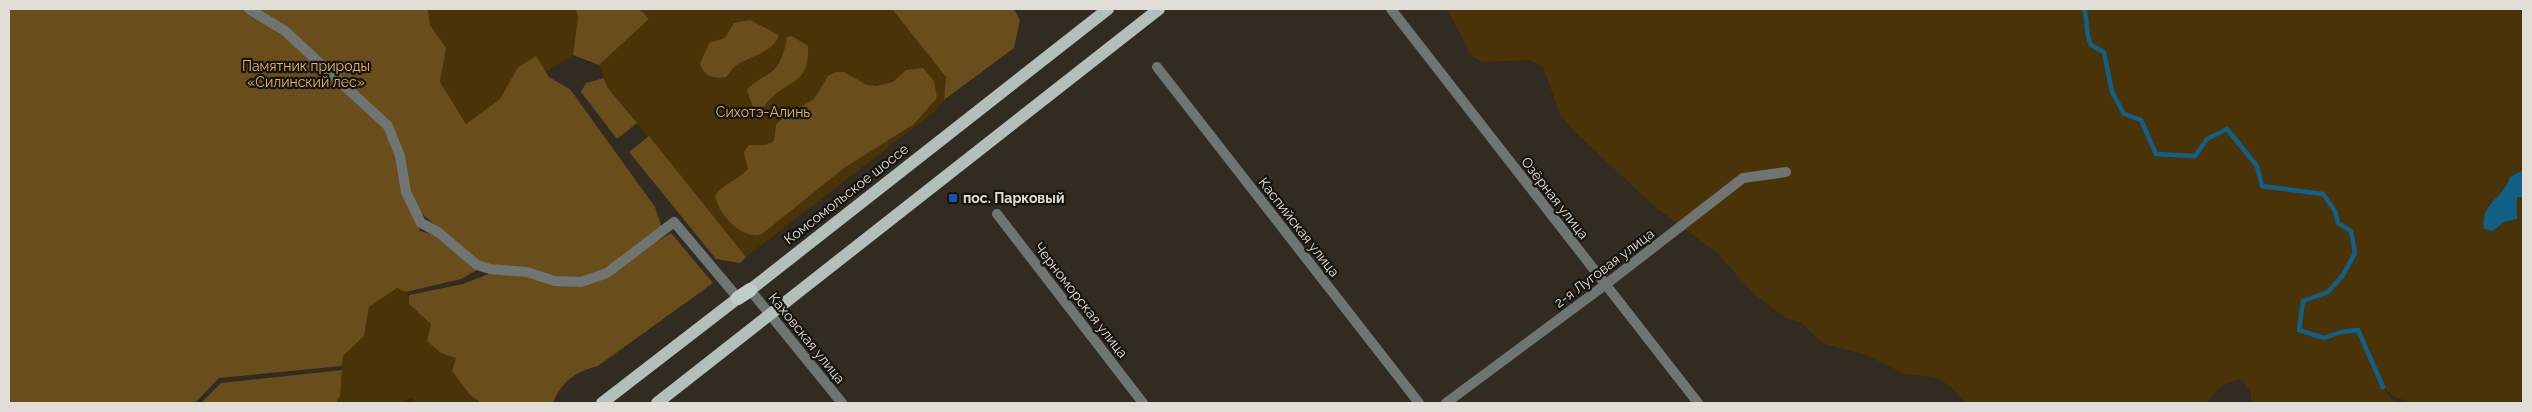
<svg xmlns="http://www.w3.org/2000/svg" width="2532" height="412" viewBox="0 0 2532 412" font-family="Raleway,sans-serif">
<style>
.green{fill:#4a3307}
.forest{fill:#694d1b}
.water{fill:#106087}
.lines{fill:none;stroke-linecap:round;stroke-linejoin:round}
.stream{stroke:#106087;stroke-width:4.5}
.minor{stroke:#6f7573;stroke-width:10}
.primary{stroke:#b2bfba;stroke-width:12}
.trunk{stroke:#c0cec8;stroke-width:14}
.transit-dot{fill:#1a4fb4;stroke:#16140f;stroke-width:2}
.labels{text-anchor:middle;stroke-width:4.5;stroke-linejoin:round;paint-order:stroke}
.park-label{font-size:14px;fill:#ebb459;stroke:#16140f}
.street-label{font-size:14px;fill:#e1ddd7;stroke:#16140f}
.poi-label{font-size:14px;font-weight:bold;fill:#e1ddd7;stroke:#16140f;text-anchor:start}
</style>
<rect width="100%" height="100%" fill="#312b21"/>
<!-- green -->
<path class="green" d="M428,9h148l2,8 -5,38 -27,17 -10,-16 -18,11 -18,32 -34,25 -26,-42 6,-34 -16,-23z
M638,9h254l54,68 -2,23 -10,12 -188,145 -139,-170 -8,-22 50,-46z
M1444,9h1079v161l-13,7 -3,12 -19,16 16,17 13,-3v-22h6v206h-111l-17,-6 -13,-11 10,14 6,3h-147v-11l-10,-13c-17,3 -24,9 -33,24h-243l-15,-17 -16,-9 -29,-3 -41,-20 -40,-10 -24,-22 -14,-4 -31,-23 -39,-43 -61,-45 -82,-77 -13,-16 -17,-47 -13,-7 -48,2 -10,-6 -23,-43z
M397,288c10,4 12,6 12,16l22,20 10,29 15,5 -4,13 18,24 10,7 -2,1h-62l-4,-5 -13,5h-63l4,-7 3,-40 21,-20 5,-29z"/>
<!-- forest -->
<path class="forest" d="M9,9h235l39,24 102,95 11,29 9,36 15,38 17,5 42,33 -18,10 -55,13 -9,-4 -28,19 -5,29 -21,20 -1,10 -123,12 -24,25h-186z
M254,9h174l2,16 16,23 -6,34 26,42 34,-25 18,-32 18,-11 13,21 21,12 85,118 7,21 -56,43 -25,9 -102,-17 -59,-51 -11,-21 -19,-66z
M576,9h63l10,10 -50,46 -26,-10 5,-38z
M892,9h122l6,11 -6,28 -70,52 2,-23z
M750,20l29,15c-7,20 -32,21 -45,32 -3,3 -5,7 -8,10 -13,2 -21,0 -26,-13l9,-21 16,-5 9,-15z
M792,36l16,10c2,43 -24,32 -43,60l-12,2 -6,-18c8,-9 14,-11 23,-17 11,-7 15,-24 17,-36z
M923,68l11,13 3,17 -23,26 -70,44 -82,66c-20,7 -44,-20 -47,-39 9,-12 23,-15 33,-26l-4,-17 5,-7h17l8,-4 2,-16 6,-7 32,-19 14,-23 8,-4h8l23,13 9,1 17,-4 13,-12z
M604,78l3,9 30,36 -20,16 -36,-47 5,-9z
M649,136l97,121 -6,6 -24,-4 -87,-107z
M671,233l42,50 -115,83c-23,6 -36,15 -45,37h-75l1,-2 -9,-6 -18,-24 4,-13 -15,-5 -14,-12 4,-17 -22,-20v-9l54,-11 28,-11 35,3 56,10z
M342,370l-2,26 -4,7h-135l20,-20z"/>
<!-- water -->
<path class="water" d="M2523,170v27h-6v22l-13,3 -11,9 -9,-2c-4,-27 19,-29 26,-52z"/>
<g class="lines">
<!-- stream -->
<path class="stream" d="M2084,9c5,14 0,21 7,36l13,7 8,40 12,22 17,6 15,34 39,2 12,-17 20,-10 30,37 5,20 61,8 12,17 3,12 13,8 4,22 -12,22 -15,17 -25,9 -4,29 25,8 17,-6 17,-2 25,57"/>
<!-- minor -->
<path class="minor" d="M249,9l36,22 103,95 12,30 6,36 15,31 17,9 39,33 13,4 37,3 28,9 26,1 26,-9 67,-51 64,76
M1391,9l307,394
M1157,67l262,336
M997,214l146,189
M750,290l92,113
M1446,403l159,-118 138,-107 43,-6"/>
<!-- primary -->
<path class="primary" d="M750,290l358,-281
M602,403l136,-105
M657,403l502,-394"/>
<!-- trunk -->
<path class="trunk" d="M738,298l12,-8"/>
</g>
<!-- markers -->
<rect class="transit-dot" x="948" y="193" width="10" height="10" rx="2.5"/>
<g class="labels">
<!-- park labels -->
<g class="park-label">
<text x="306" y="71">Памятник природы<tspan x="306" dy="16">«Силинский лес»</tspan></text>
<text x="763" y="117">Сихотэ-Алинь</text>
</g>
<!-- street labels -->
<g class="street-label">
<text transform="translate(846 194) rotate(-38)" y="5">Комсомольское шоссе</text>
<text transform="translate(1555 198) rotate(52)" y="5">Озёрная улица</text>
<text transform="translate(1299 227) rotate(52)" y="5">Каспийская улица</text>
<text transform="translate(1604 268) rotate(-37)" y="5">2-я Луговая улица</text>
<text transform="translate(1081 300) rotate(52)" y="5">Черноморская улица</text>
<text transform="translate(807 338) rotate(51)" y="5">Каховская улица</text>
</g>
<!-- poi labels -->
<g class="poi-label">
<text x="963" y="203">пос. Парковый</text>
</g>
</g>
<!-- border -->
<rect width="2532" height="412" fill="none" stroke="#e1ddd7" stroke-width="20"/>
</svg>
